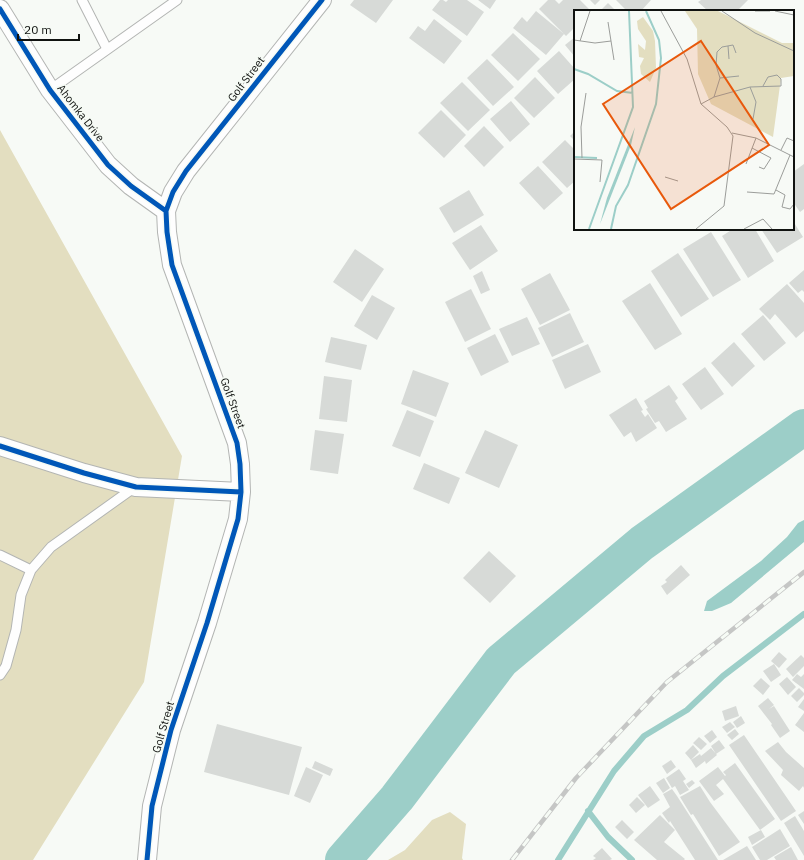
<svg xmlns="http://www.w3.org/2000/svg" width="804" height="860" viewBox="0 0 804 860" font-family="'IBM Plex Sans',sans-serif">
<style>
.green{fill:#e3dec0}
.water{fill:#9ccec8}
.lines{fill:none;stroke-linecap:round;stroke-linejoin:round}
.stream{stroke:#9ccec8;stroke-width:6}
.river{stroke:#9ccec8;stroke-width:36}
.building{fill:#d7dad7}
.service-casing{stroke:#b3b5b3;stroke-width:11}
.minor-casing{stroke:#b3b5b3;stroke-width:20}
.service{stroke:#fefefe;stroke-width:9}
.minor{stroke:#fefefe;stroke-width:18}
.rail-casing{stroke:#c5c6c5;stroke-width:4.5}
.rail{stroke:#f6fbf5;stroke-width:3;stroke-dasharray:9;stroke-linecap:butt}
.cycleway-casing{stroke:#f6fbf5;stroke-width:8}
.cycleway{stroke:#0057b8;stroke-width:5}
.labels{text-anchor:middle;stroke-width:3.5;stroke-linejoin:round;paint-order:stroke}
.street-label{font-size:11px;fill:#101210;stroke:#f6fbf5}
.inset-river{fill:none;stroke:#9ccec8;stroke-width:2}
.inset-road{fill:none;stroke:#9b9d9a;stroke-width:1}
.view{fill:#e8590c;fill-opacity:0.15;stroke:#e8590c;stroke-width:2}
.inset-edge{fill:none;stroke:#101210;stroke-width:2}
</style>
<rect width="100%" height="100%" fill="#f7faf6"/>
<!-- green -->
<path class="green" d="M0,130l182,326 -38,226 -111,178h-33z
M450,812l16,12 -4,34 1,2h-75l17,-10 27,-30z"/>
<!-- water -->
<path class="water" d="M804,520v22l-73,61 -19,8h-8l3,-10 54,-40 26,-24 11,-14z"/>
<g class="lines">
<!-- stream -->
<path class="stream" d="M588,811l20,26 24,23
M558,860l56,-89 30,-35 43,-26 36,-34 81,-62"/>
<!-- river -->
<path class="river" d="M343,860l54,-62 104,-137 141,-118 162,-116"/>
</g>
<!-- building -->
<path class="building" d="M354,0h39l-17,23 -26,-18z
M440,0h3l3,2 2,-2h19l17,12 -17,24 -35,-26z
M478,0h18l-6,9z
M548,0h7l4,4 4,-4h17l11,11h-16v16l-9,9 -27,-27z
M590,0h10l-5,5z
M616,0h35l-10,11h-14z
M701,0h47l-11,11h-29l-10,-9z
M608,3l8,8h-16z
M536,11l28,23 -18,21 -33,-27 9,-11 5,5z
M434,19l28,22 -18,23 -35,-26 9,-12 7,5z
M513,33l27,26 -22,22 -27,-26z
M575,37v20l-10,-12z
M559,51l16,18v10l-17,15 -21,-23z
M487,59l27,28 -21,19 -26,-28z
M535,77l20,21 -21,20 -20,-20z
M462,82l28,28 -22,21 -28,-28z
M511,101l19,23 -20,18 -20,-23z
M441,110l25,25 -22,23 -26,-25z
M484,126l20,21 -20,20 -20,-21z
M575,131v10l-5,-5z
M565,140l10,10v31l-8,7 -25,-26z
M804,164v45l-4,3 -7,-10v-30z
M538,166l25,27 -19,17 -25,-27z
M469,190l15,25 -30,18 -15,-25z
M793,221l10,16 -26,16 -16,-24h32z
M481,225l17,26 -28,19 -18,-27z
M733,229h22l19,32 -26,17 -26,-42z
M711,232l30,48 -28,17 -30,-48z
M355,249l29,20 -22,33 -29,-20z
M678,253l31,46 -28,18 -30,-46z
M804,270v22l-2,-2 -4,3 -9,-10z
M482,271l8,19 -9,4 -8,-18z
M550,273l20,37 -30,15 -19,-36z
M650,283l32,51 -27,16 -33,-49z
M787,284l17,19v28l-8,7 -21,-24 -5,6 -11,-11z
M471,289l20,40 -26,13 -20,-40z
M372,295l23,13 -18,32 -23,-14z
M570,313l14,29 -32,15 -14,-29z
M763,315l23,28 -22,18 -23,-27z
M527,317l13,27 -28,12 -13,-27z
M495,334l14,28 -28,14 -14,-28z
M331,337l36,8 -6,25 -36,-8z
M734,342l21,24 -23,21 -21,-24z
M588,344l13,28 -36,17 -13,-29z
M705,367l19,27 -23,16 -19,-26z
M413,370l36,13 -13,34 -35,-13z
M324,376l28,4 -5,42 -28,-3z
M669,385l9,13 -3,3 12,18 -21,13 -7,-11 -4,2 -9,-14 2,-1 -4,-7z
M636,398l7,12 -2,1 4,6 3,-3 9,14 -21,14 -5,-10 -7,5 -15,-22z
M407,410l27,11 -14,36 -28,-11z
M315,430l29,4 -6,40 -28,-4z
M485,430l33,15 -19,43 -34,-15z
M424,463l36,15 -11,26 -36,-15z
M489,551l27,25 -26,27 -27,-25z
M681,565l9,10 -23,20 -6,-9 6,-4 -2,-2z
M779,652l8,7 -8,9 -8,-7z
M801,655l3,3v8l-11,11 -7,-8z
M774,664l7,11 -10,7 -8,-11z
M797,674l4,3 3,-3v15l-12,-9z
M787,677l9,10 -8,8 -9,-11z
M761,678l9,8 -7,9 -10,-9z
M799,688l5,5v2l-7,7 -6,-6z
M768,698l6,7 -5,4 5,-3 16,25 -10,7 -9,-13 1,-1 -14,-18z
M804,699v12l-6,-4z
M736,706l3,10 -14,5 -3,-10z
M804,713v19l-9,-7z
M741,716l4,7 -8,5 -4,-6z
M730,722l5,5 -8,6 -5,-6z
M217,724l85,23 -13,48 -85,-23z
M735,729l4,5 -7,6 -5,-5z
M712,730l5,7 -7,6 -6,-7z
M744,735l52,76 -15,10 -52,-76z
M699,737l8,7 -6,6 -8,-7z
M719,740l6,8 -9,6 -5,-8z
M778,742l8,10 18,16v20l-1,-2 -4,5 -18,-16 2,-5 -18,-19z
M693,745l6,7 -8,8 -6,-7z
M711,748l6,7 -11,9 -1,-3 -9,7 -5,-8 9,-6 1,2z
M671,760l5,7 -9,7 -5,-8z
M315,761l18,8 -3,7 -18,-8z
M735,763l40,56 -15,11 -37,-51 -7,6 8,9 -10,7 -15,-20 19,-14 7,9 1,-1 -3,-3z
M306,767l17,8 -13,28 -16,-7z
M679,769l7,10 -3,2 6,9 -9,5 -5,-9 -3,2 -6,-10z
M664,778l6,10 -7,5 -7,-10z
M692,780l3,3 -6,5 -3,-4z
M650,786l10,14 -12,8 -10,-13z
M700,786l10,16 30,40 -21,14 -26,-42 -2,1 -11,-18z
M672,789l5,7 41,64h-23l-25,-39 -1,2 -7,-10 8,-6 -7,-13z
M637,797l8,8 -9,8 -7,-8z
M804,811v13l-6,-9z
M660,815l15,15 -11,12 21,17 -1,1h-27l-23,-20z
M795,816l9,15v25l-20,-33z
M622,820l12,12 -7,7 -12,-12z
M780,829l10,17 -23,14h-7l-8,-13z
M761,830l4,7 -13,8 -4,-8z
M747,846l9,14h-33z
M791,847l7,13h-22l-2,-3z
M602,848l10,11 -2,1h-17l3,-2 -3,-2z"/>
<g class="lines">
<defs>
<path id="service" d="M82,0l25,49
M50,90l127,-90
M0,555l31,15
M0,675l6,-9 10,-36 5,-35 10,-25 20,-23 84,-60"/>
<path id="minor" d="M0,9l50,81 58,75 23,21 35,25
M0,446l84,27 52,14 105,5
M147,860l5,-54 19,-76 36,-107 31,-104 3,-27 -1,-28 -3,-21 -65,-178 -5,-33 -1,-21 7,-19 13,-21 136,-171"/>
</defs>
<!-- service casing -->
<use href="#service" class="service-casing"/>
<!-- minor casing -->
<use href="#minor" class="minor-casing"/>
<!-- service -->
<use href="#service" class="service"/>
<!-- minor -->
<use href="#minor" class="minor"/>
<defs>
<path id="rail" d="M512,860l64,-82 91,-96 137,-110"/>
</defs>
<!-- rail casing -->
<use href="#rail" class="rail-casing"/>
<!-- rail -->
<use href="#rail" class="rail"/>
<defs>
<path id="cycleway" d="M0,9l50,81 58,75 23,21 35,25
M0,446l84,27 52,14 105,5
M147,860l5,-54 19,-76 36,-107 31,-104 3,-27 -1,-28 -3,-21 -65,-178 -5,-33 -1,-21 7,-19 13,-21 136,-171"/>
</defs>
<!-- cycleway casing -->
<use href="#cycleway" class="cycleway-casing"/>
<!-- cycleway -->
<use href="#cycleway" class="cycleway"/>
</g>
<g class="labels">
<!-- street labels -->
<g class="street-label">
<text transform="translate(246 79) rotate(-53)" y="4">Golf Street</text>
<text transform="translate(81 113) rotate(52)" y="4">Ahomka Drive</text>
<text transform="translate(233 403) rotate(70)" y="4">Golf Street</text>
<text transform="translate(163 727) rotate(-74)" y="4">Golf Street</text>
</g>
</g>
<!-- overview -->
<g transform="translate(574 10)">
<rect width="220" height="220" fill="#f7faf6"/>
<path d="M111,1h33l64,32h12v33l-13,2 -8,59 -62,-33 -13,-30 -1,-45zM69,7l10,14 2,10 1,27 -6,14 -9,-8 -1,-8 4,-8 -5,-1 -1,-13 7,6 1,-9 -8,-12 -1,-8z" fill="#e3dec0"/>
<path d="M61,117l-4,18 -31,79 7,-26z" fill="#9ccec8"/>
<path class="inset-river" d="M0,59l14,5 29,17 16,2M0,147l23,1M15,219l44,-122 -4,-96M37,219l5,-23 12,-21 28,-81 5,-46 -2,-18 -13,-29"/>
<path class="inset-road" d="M87,1l26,48 14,45 26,23 6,9 -9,70 -28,23M148,1l33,22 39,18M181,1h15M201,1l19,4M34,12l6,38M0,30l21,3 16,-2M6,31l10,-30M154,36l1,13M146,68l19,-2M176,77l6,15 -3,17M140,87l6,-19 -4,-13 1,-13 5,-5 11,-2 3,8M127,94l13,-7 36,-10 31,-1v-7l-4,-4 -9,2 -5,9M158,123l24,5 38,19M178,138l19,10 -7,11 -5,-2M207,140l6,-12 7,3M8,148l-1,-31 5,-34M0,149l28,1 -2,22M172,154l10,-26M91,167l13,4M202,180l9,5 -3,12 8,2 4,-5M173,182l27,2 16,-39M170,219l19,-10 9,10"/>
<path class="view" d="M127,31l68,104 -98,64 -68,-105z"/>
<rect width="220" height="220" class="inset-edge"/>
</g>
<!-- scale -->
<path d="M18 34v6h61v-6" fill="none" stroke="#101210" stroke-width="2"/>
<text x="24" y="34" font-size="12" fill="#101210" stroke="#f6fbf5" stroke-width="3" paint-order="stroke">20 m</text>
</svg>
